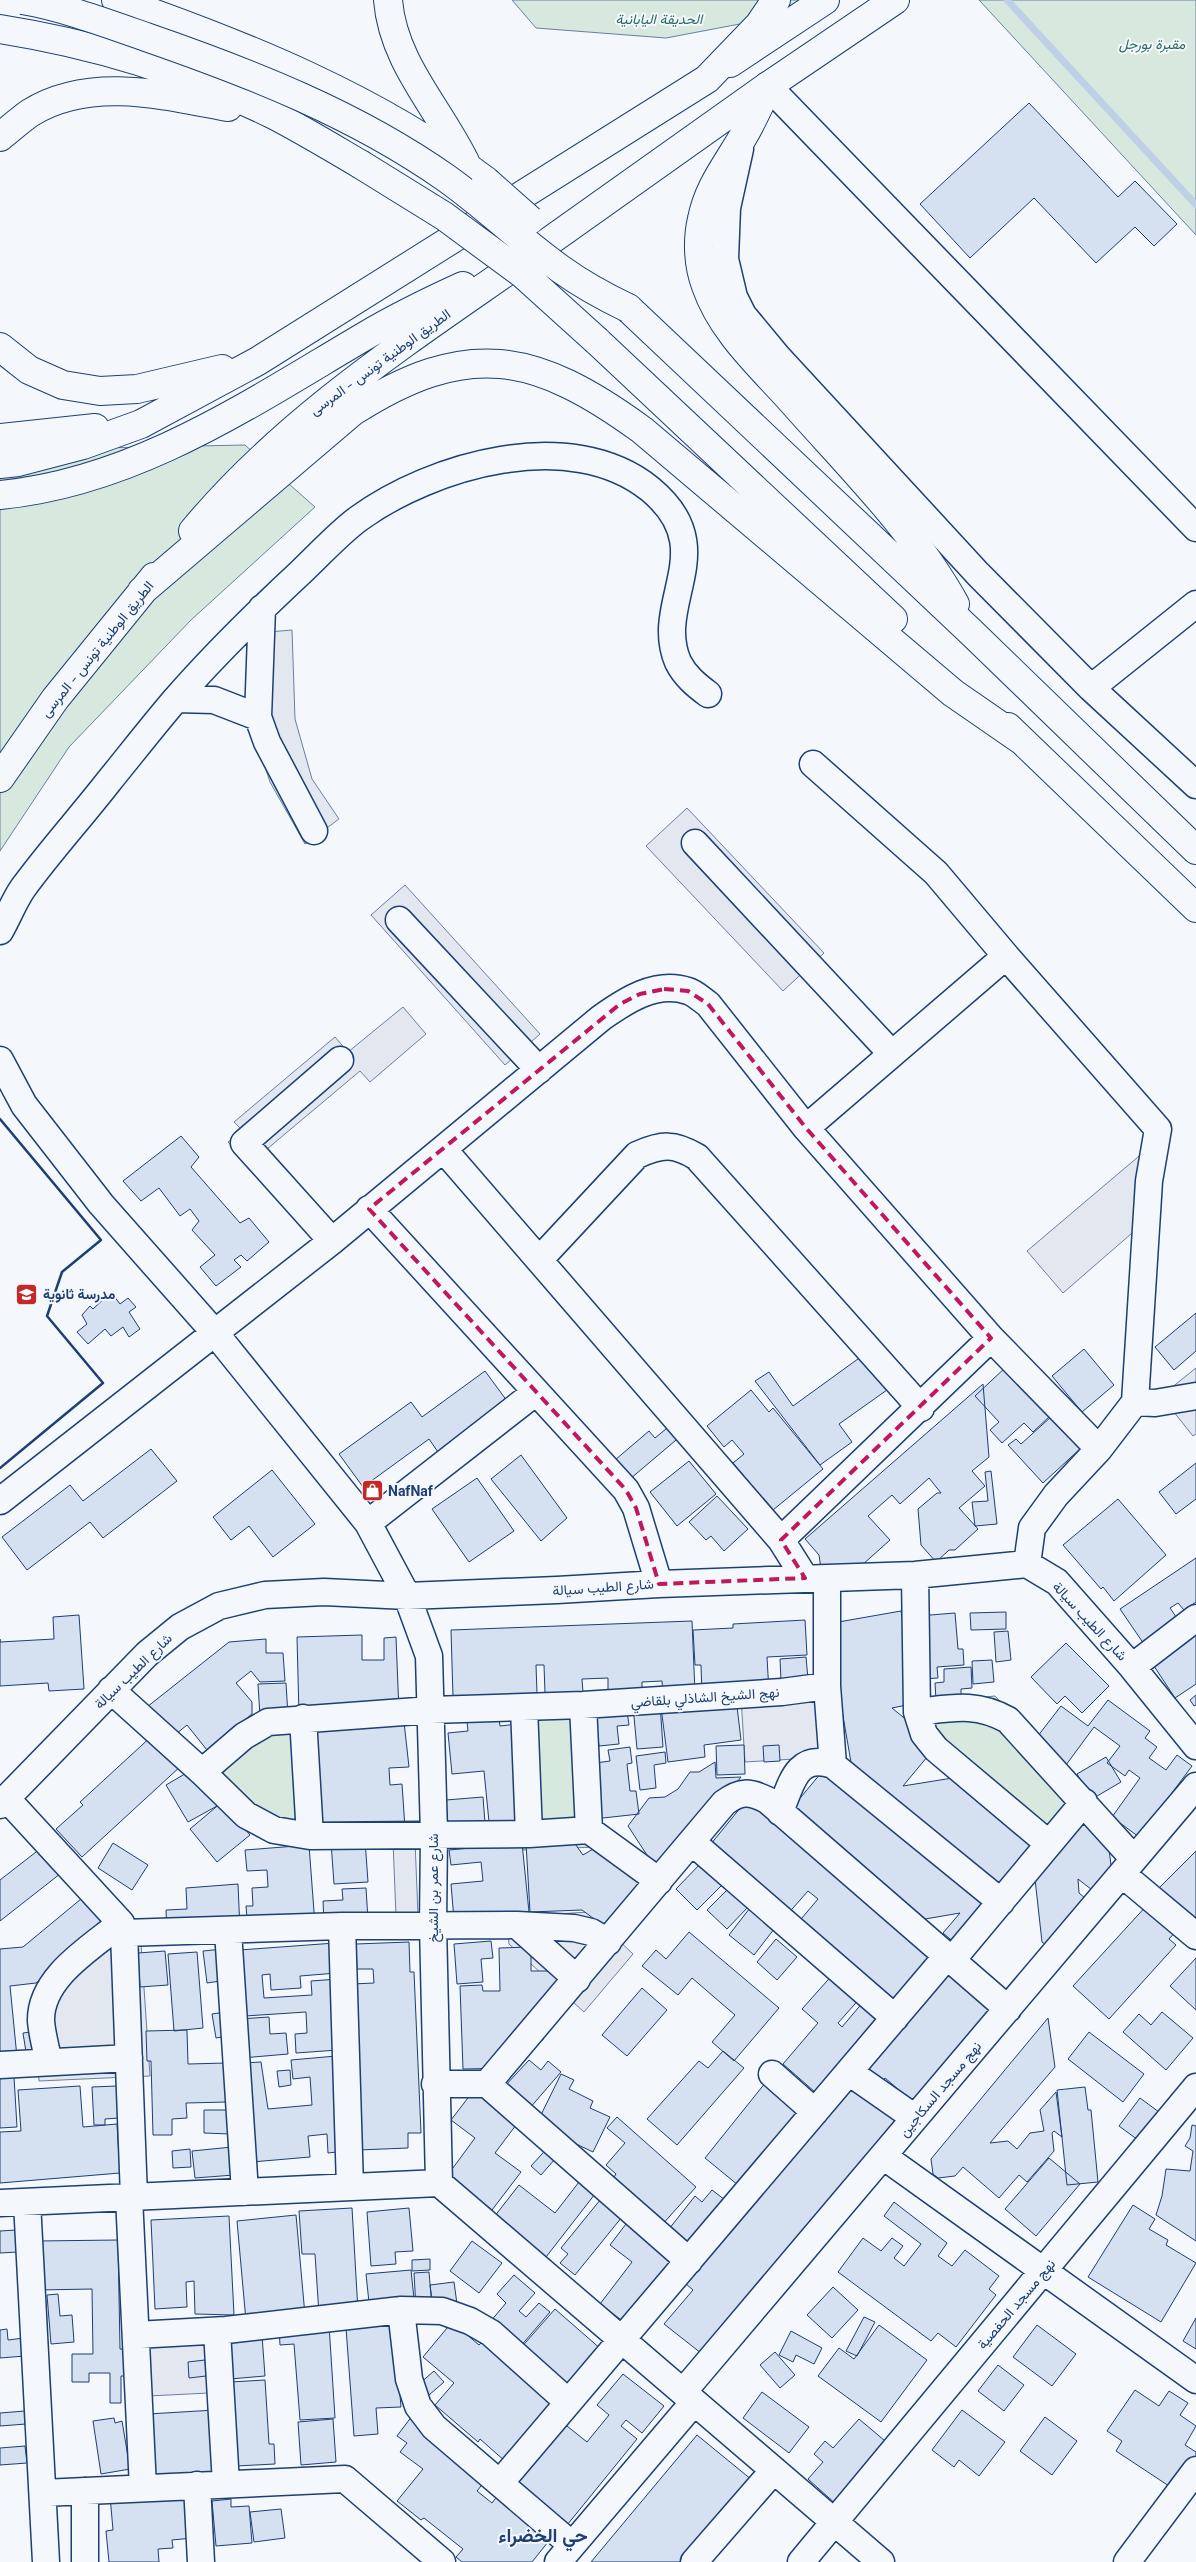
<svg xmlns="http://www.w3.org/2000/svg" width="1196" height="2562" viewBox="0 0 1196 2562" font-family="Georgia,Vazirmatn,serif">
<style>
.green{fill:#d7e8df;stroke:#687fa3}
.parking{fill:#e3e8f0;stroke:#687fa3}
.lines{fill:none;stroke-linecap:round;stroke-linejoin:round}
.stream{stroke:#bed0e5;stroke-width:7}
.building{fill:#d5e0f0;stroke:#1d3f73}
.minor-casing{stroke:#1d3f73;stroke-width:29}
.major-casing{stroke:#1d3f73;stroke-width:30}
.highway-casing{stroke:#1d3f73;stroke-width:30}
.minor{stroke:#f4f7fb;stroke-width:26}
.major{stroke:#f4f7fb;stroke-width:28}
.highway{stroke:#f4f7fb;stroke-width:28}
.highway-bridge-casing{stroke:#1d3f73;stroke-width:30;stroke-linecap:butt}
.highway-bridge{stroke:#f4f7fb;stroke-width:28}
.wall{stroke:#1d3f73;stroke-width:2.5}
.marked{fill:none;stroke:#c2185b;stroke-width:4;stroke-dasharray:10 6;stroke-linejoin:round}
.labels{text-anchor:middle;stroke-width:4;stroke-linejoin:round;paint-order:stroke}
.park-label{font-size:14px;font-style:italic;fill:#2c6c60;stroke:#f4f7fb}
.street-label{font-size:14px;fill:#1d3f73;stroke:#f4f7fb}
.poi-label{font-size:14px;font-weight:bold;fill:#1d3f73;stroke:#f4f7fb;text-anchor:start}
.district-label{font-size:19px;font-weight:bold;fill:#1d3f73;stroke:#f4f7fb}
</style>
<rect width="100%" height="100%" fill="#f4f7fb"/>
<!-- green -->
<path class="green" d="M512,0h294l-24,16 -116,22 -130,-10z
M979,0h217v235z
M245,445l70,62 -124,113 -122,127 -69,104v-401z
M995,1696l98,104 -42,53 -142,-148z
M588,1698l7,149 -72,3 -8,-149z
M299,1726l9,97 -38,-2 -50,-42c18,-35 44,-41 79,-53z"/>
<!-- parking -->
<path class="parking" d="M292,630l3,89 17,60 27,40 -34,25 -35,-62 -11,-34 10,-33 -1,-83z
M687,808l137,145 -41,38 -137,-145z
M405,885l135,149 -35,31 -134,-150z
M403,1007l23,27 -56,48 -10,-11 -112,94 -20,-23 14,-12 -8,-8 101,-85 13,15z
M1145,1151l-6,76 -76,66 -36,-42z
M1196,1368v66l-3,2 -32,-40z
M840,1691l4,65 -99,6 -4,-64z
M415,1841l3,74 -22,1 -3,-74z
M589,1912l44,42 -49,58 -75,-68 -2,-27z
M140,1929l10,147 -111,5 -5,-86z
M225,2317l4,75 -101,5 -3,-75z"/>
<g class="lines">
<!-- stream -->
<path class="stream" d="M1007,0l189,205"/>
</g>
<!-- building -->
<path class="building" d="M1029,103l89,94 17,-16 42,43 -23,22 -19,-19 -39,36 -62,-65 -64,60 -50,-54z
M181,1136l18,21 -8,10 49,56 9,-5 20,24 -22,19 -6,-6 -7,5 7,7 -25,19 -16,-19 15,-12 -23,-25 7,-9 -9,-12 -10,7 -21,-28 -18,13 -18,-20z
M111,1292l9,12 8,-6 8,9 -7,5 11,17 -11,8 -6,-10 -12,9 -6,-7 -17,15 -11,-12 10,-8 -5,-9 8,-9 3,3z
M1196,1313v38l-22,19 -19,-23z
M1084,1349l30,36 -32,27 -30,-36z
M862,1356l25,34 -48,34 13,18 -32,23 -65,-84 14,-9 24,34z
M1007,1366l45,48 -19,18 -9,-9 -22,20 -12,-13 9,-8 -24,-26z
M485,1371l25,34 -70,50 -11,-16 -66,48 -24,-33 72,-52 11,15z
M983,1384l6,73 -17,14 13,15 -26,22 19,21 -23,21h-6l-13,12 -15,-17 -3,-36 19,-16h4l-12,-15 -29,26 -8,-9 -24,21 22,24 -29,26 -40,3 -2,-14 -14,-16z
M751,1390l18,22 4,-4 50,61 -50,41 -40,-47 11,-9 -12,-14 -8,7 -17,-21z
M1052,1416l29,32 -38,35 -35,-38 8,-6 5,5z
M672,1424l10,11 -52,44 -15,-19 34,-29 6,7z
M151,1449l26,32 -74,57 -13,-16 -63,48 -25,-33 68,-52 13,16z
M521,1455l46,63 -26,23 -50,-62z
M689,1461l27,33 -39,32 -27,-34z
M1196,1463v36l-20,15 -17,-22z
M272,1470l43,54 -42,33 -24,-31 -18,14 -18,-23z
M991,1471l6,53 -22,2 -3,-24 16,-1 -3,-29z
M477,1478l37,53 -45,31 -37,-53z
M717,1496l31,33 -24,22 -13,-15 -5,4 -17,-18z
M1118,1499l48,56 -52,46 -11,-14 -2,2 -38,-44z
M1196,1558v44l-12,8 -6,-7 -8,5 11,16 -35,23 -26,-38z
M901,1611l16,92 -25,5 45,37 -34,41 68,-11 56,46 6,32 -77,91 -13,-11 17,-20 -58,10 35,29 -42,50 -99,-77 22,-26 -10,-8 -22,25 -80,-66 44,-54 31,25 45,-54 30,24 -29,-167z
M1006,1612v17l-35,1 -1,-17z
M955,1613l3,36h5l1,16 -27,2 1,11 -16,1 -4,-63z
M79,1615l5,74 -35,2 -1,-8 -48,3v-47v3l54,-3 -1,-22z
M805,1620l2,35 -40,2 2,35 -67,3 -1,-30h-6l-2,-35 40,-2v-4z
M692,1621l3,72 -32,2 -1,-14 -20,1v7l-34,1v-12l-26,1 1,13 -38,1 -1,-28h-8l1,28 -84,4 -2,-67z
M1008,1631l3,29 -15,2 -2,-30z
M1196,1634v50l-21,14 -23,-35z
M362,1635v25h22v-22l12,-1 3,75 -100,3 -2,-78z
M266,1639v14h17l2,28 -25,1 -9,-11 -15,12 16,19v12l-45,36 -20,-25 -16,13 -24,-31 82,-65z
M1066,1643l43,43 -27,27 -17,-17 -8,8 -26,-27z
M806,1657l2,22 -27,2 -1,-22z
M992,1660l2,22 -21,2 -1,-23z
M971,1667l1,21 -11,1v9l-25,2 -1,-17 9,-1v-13z
M286,1683l2,33 -28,1 -2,-33z
M1196,1695v10l-2,1 -4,-6z
M736,1698l5,42 -37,5 1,12 -37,5 -7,-55z
M1108,1700l42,31 -5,7 12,9 -8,11 17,12 11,-15 15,11 -53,71 -27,-20 28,-39 -11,-8 -4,6 -18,-13 13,-17 -26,-19 -28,38 -32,-24 27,-35 27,20z
M626,1704l3,21 -12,1 2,18 -20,2 -5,-38z
M660,1704l3,43 -26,2 -4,-43z
M498,1710l2,16 18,-2 6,105 -34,3 -6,-61 -32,3 -4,-41 20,-2 -2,-18z
M404,1722l5,45 -20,1 1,17 12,-1 3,44 -86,7 -8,-105z
M154,1734l28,31 -100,92 -26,-28 27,-24 -3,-3z
M744,1745l1,29 -28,1 -1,-29z
M779,1745l1,16 -16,1 -1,-16z
M630,1747l2,16 -5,1 3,27h6l3,23 -45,5 -6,-55 22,-3 -2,-11z
M665,1752l1,11 -12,2 2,23 -16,2 -4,-34z
M1106,1757l15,25 -29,17 -15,-25z
M715,1762l1,16 25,-1 -122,160 -37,-27 -52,2 -4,-69 47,-2 10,14 20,-12 45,18 -1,-6 -19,-29 21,-28 16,-1 13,-8 12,-17h9z
M195,1768l22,38 -29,16 -22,-37z
M483,1797l3,39 -37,3 -3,-39z
M222,1802l28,33 -33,27 -27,-33z
M1088,1811l21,38 3,24 -16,20 -18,-14 1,14 11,9 -38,48 -10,-8 -8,-72z
M365,1840l3,42 -34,2 -3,-42z
M113,1843l35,22 -16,25 -34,-22z
M522,1843l7,69 -75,8 -3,-36 32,-3 -2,-19 -30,3 -2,-15z
M45,1845l20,25 -65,51v-41z
M309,1845l6,80 -67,6 -2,-25h7l-1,-18 16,-1 -1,-17 -20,1 -2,-21z
M1196,1851v86l-43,-43z
M701,1863l22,21 -26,26 -21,-21z
M238,1884l2,46 -73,4 -1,-24 21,-1 -1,-21z
M730,1887l19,19 -22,23 -20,-19z
M366,1888l2,32 -44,2 -1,-21 20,-1 -1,-11z
M87,1894l27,25 -78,64 -26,3 7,71 -17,1v-109l23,-2z
M1149,1903l29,26 -9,10 7,6 -67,74 -36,-33z
M753,1904l25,20 -24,31 -25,-20z
M689,1932l90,76 -45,53 -22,-19 23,-27 -43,-37 -14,17 -36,-29 14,-16 10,9z
M776,1939l21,18 -20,23 -20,-18z
M491,1941l2,17 -12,1 2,23 -26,2 -3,-40z
M409,1942l1,30h4l7,161h-13v15l-50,2 -6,-166 22,-1 -1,-14h-16l-1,-25z
M335,1943l2,30 -37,3 1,12 -30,2 -1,-16 -8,1 2,23 48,-3 -1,-14 27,-2v71l-42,3 -1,-19 12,-1 -1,-21 -61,4 -5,-66z
M531,1947v24h31l1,38h-21l1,31h-27v28l-53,1 -3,-83 22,-1 1,6h17l-1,-43z
M223,1949l4,31 -20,3 -4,-32z
M165,1951l3,34 -28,2 -2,-34z
M197,1952l6,76 -29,3 -6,-77z
M1196,1958v52l-26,-24z
M943,1964l57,47 -81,96 -34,-29 -4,4 -22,-18z
M835,1972l27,24 -24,27 4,4 27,-32 18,16 -72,81 -32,-28 35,-41 -16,-14z
M642,1988l25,22 -40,46 -25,-21z
M225,2012l4,24 -13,2 -4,-24z
M1162,2012l31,26 -27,32 -43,-38 16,-18 12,11z
M269,2017l1,17 16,-1 2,21 -46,4 -3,-39z
M1048,2018l7,49 -65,76 18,-2 9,8 13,-16 14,-2 -4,-21 16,-18 6,45 -8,-6 -2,2 2,18 -27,31 -8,-7 -20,23 -36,-31 -8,9 -17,2 -5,-4 -2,-15z
M187,2030l1,34 38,-1 1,39 -41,1 1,15 -15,1v16h-19l-2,-74h-4l-1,-30z
M38,2031l2,19 -14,2 -3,-19z
M1089,2032l55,42 -21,28 -55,-43z
M723,2051l21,17 -67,77 -30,-26 52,-58 9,7z
M336,2056l9,95 -17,2 -1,-19 -19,2 2,21 -58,5 -9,-99 18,-1 7,47 44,-4 -2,-28 -17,2 -2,-19z
M529,2060l12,10 7,-9 13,11 -32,37 -25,-22z
M290,2070l1,15 -12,2 -2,-16z
M852,2071l57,48 -203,238 -42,-33 29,-34 -16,-14z
M561,2074l13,6 -5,9 24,12 -3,7 20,9 -17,35 -57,-27z
M14,2077l3,50 -17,1v-50z
M770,2077l33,27 -65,81 -33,-27z
M80,2086l3,41 34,-3 3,49 -120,10v-51l21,-1 -3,-41z
M117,2086l2,32 -14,1v6h-11l-2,-38z
M1085,2087l3,23h3l7,72 -31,3 -10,-95z
M474,2090l45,31 -24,32 26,19 -29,38 -45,-34 28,-38 -24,-18z
M1140,2098l19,14 -21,28 -19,-14z
M204,2110h26v24l-26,-1z
M617,2117l79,70 -36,40 -48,-47 4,-6 -10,-9 19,-22 -18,-15z
M1192,2125l4,1v115l-40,-26 6,-19 4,-27 24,2 3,-20 -8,-5 5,-8z
M552,2143l10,8 -21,24 -10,-9z
M232,2147l2,28 -39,3 -3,-27z
M190,2149l1,18 -18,1 -1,-17z
M1049,2158l31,26 -44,52 -31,-27z
M586,2173l16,12 -56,72 -52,-40 25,-32 36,28z
M712,2190l13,10 -35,45 -21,-16 26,-33 7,6z
M605,2194l21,18 -51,63 -15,-12 8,-9 -7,-6z
M894,2202l53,41 -9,13 14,10 13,-16 34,26 -10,13 7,6 -40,52 -18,-14 -7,8 -93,-69 25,-34 18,13 11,-13 11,8 -9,12 10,8 17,-22 -37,-28z
M1133,2205l22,14 -6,10 19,11 -2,5 30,18 -35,59 -73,-45z
M352,2208l6,103 -39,3 -4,-60h-13l-3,-43z
M409,2208l4,43 -18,1 1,12 -25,2 -4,-54z
M296,2215l9,100 -59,6 -9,-100z
M229,2216l5,99 -39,-1 -1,-33 -8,1 1,25 -32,2 -4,-89z
M629,2220l56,30 -57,75 -28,-21 32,-42 -22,-17z
M16,2230l2,22 -18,1v-22z
M118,2240l2,109h5l1,27h-5v27h-11v-30h-21v9h-17v-28h21l-1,-65 -54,1 -1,-49z
M472,2241l30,22 -23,30 -29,-22z
M430,2259v11l-18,1v-11z
M411,2270l4,39 -45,3 -4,-38z
M429,2272l3,35 -16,1 -2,-35z
M514,2275l21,18 -16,18 7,6 13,-14 11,9 -31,36 -29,-26 16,-19 -9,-9z
M454,2282l3,22 -24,3 -3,-22z
M833,2287l25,23 -26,28 -25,-23z
M58,2294l2,22 12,-1 2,27 -23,2 -4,-49z
M555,2309l47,41 -36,40 -47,-40z
M864,2317l11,5 -18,34 -11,-5z
M1196,2318v31l-13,-8z
M261,2322l4,54 -35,3 -4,-54z
M452,2322l27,23 3,-3 73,63 -49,57 -26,-23 -2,3 -43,-37 19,-22 -31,-26z
M394,2324l7,83 -25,1 2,26 -24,2 -8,-108z
M329,2325l6,93 -35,2 -6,-76 -14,1 -1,-17z
M879,2325l48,35 -46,62 -63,-46 21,-28 15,11z
M1037,2325l39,29 -24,32 -39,-29z
M7,2329l1,11 16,-2 1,18 -25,2v-28z
M791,2331l31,17 -8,16 -18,-9 -3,7 -14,-7z
M775,2352l20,23 -15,13 -20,-23z
M205,2360l1,16 -17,2 -1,-16z
M998,2365l26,20 -20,26 -26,-20z
M434,2371l10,11 -15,13 -10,-11z
M623,2374l41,32 -22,27 -16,-13 -5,6 16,13 -74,91 -53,-44 52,-64 25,20 22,-27 -12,-10z
M265,2380l4,64h5l1,20 -39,2 -5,-84z
M1135,2390l24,16 10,-15 19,12 -8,12 16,11 -11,19 11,7v7l-21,31 -59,-39 6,-10 -15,-10z
M762,2392l47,35 -20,26 -46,-35z
M215,2410l4,62 -66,4 -5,-62z
M962,2410l43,32 -26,34 -20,-16 -5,7 -22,-17z
M25,2411l1,13 -26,2v-13z
M412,2416l77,60 -12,15 15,12 10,-13 54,42 -24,30h-70l-6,-5 7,-8 -39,-31 -3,2 -24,-19 26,-32 -23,-17 7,-9 -10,-7z
M1045,2417l32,24 -25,34 -32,-24z
M114,2418l1,5 7,-2 8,48 -29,5 -8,-53z
M333,2419l3,43 -35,3 -3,-43z
M859,2419l32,27 -53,60 -30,-27 15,-17 -9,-8 11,-13 8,7z
M697,2435l55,45 -69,82h-92z
M25,2446l2,17 -27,2v-17z
M189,2490l4,48 -21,2 1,8 -15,1 1,13h-50l-3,-31 7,-1 -3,-34z
M231,2499v8l18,-1 3,37 -36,3 -4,-45z
M281,2509l4,29 -31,4 -4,-30z"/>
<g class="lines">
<defs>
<path id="minor" d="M768,86l428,442
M740,149l-13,59 -2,51 9,38 9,18 34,41 201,218 113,114 105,97
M1091,688l105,-84
M176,699l38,1 44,17 4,-109
M258,717l9,25 47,89
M813,764l123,109 70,83
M695,843l197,211
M399,920l140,150
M0,931c8,-14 14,-30 23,-43 27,-37 58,-71 86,-107 22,-27 43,-54 66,-81 39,-45 83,-88 127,-129 18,-17 36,-37 56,-52 74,-54 213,-94 292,-30 73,60 2,113 28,173 7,14 18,23 30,32
M0,1060l24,45 77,99 114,129 153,190 39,73 22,60 5,178 -1,91 6,258
M806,1128l200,-172 152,173 -9,52 -14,221 -36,47 -43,46 -24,33 -5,36
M444,1150l337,390 24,38
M369,1209l257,281 10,18 23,76
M332,1241l-88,-98 96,-83
M540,1259l97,-104c25,-11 37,-12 60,2l224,251
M1135,1402l20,1 41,-7
M0,1501l332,-260 269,-223c24,-17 55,-38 87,-27 7,2 14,9 20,13l98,124 185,210 108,111
M368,1523l168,-131
M781,1540l210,-202
M915,1575l2,137 7,22 12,15 113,95
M827,1579v107l6,79
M1132,1667l64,-49
M111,1690l91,82 44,43 28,15 36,6 219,-2 60,-4 70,51
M583,1705l6,125
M524,1707l5,127
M917,1712c35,-4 59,-10 91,8l126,139
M303,1718l7,118
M202,1772l42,-36 24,-14 163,-12 152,-5 199,-13 45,-6
M7,1799l114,124 3,10 10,264
M0,1805l147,-151 33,-27 39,-21 46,-11 59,-3 83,4 150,-6 102,-6 256,-9 112,-11 30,18 75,85 64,79
M780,1812c11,-27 16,-60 53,-47l168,137
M692,1842l203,176
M1122,1874l74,62
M517,1925l60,54
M342,1926l8,261
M228,1931l17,261
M124,1933l218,-7 175,-1 57,3 17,4 17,10
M952,1960l132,-158
M49,2062c-3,-13 -7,-28 -8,-41 -1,-44 50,-73 80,-98
M0,2065l129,-7
M849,2072l66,46
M772,2074l43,38
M435,2084h52l202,177
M487,2084l237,-281c16,-12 25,-12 43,-3l241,209
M883,2156l313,224
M129,2197l14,291
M27,2202l19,360
M0,2203l439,-20 442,379
M401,2310l8,69 9,27 16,21 138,118
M217,2331l9,153
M136,2335l90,-5 175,-20 41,1 28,10 21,12 76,68
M683,2392l513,-606
M500,2483l447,-527
M197,2485l4,77
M85,2491v71
M43,2493l302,-14 97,83
M558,2562l136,-160
M694,2562l80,-92
M801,2562l395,-475
M1127,2562l69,-92"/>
<path id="major" d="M730,63l95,-63
M768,86l127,-86"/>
<path id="highway" d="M116,0c129,45 261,98 370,181
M388,0c5,64 53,110 79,166
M0,29c95,15 187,43 274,86 29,15 57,32 86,49
M768,87c-8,16 -15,33 -24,48 -16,28 -36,52 -42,84 -5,21 -4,46 4,67 15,44 52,78 83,112 58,66 123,129 166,206
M0,137c10,-8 20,-17 30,-24 60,-37 134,-18 198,-6
M628,308l343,324 225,218
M597,341l296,278
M0,347l29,23 34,15 37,6 37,-2 85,-20
M0,438l95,-10
M0,464l18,-2 65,-17 58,-21 117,-63 449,-282 52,-54 17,-25
M0,495c136,-13 251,-92 365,-159 32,-19 65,-35 98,-50
M193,531c88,-106 201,-181 313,-259 88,-62 175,-124 262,-186
M142,591l210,-179c115,-74 183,-60 290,18l311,263 68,47
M1008,727l188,181
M0,778l55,-79 99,-122"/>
</defs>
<!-- minor casing -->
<use href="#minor" class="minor-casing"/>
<!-- major casing -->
<use href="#major" class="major-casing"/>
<!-- highway casing -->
<use href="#highway" class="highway-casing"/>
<!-- minor -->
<use href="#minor" class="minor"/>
<!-- major -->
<use href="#major" class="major"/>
<!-- highway -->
<use href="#highway" class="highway"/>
<defs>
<path id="highway-bridge" d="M22,0c38,6 87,24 124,37 104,36 209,77 300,141 41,29 76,64 116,92 21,15 43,27 66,38
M360,164l84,52 80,59 73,66
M486,181l44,39"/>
</defs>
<!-- highway-bridge casing -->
<use href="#highway-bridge" class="highway-bridge-casing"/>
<!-- highway-bridge -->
<use href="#highway-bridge" class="highway-bridge"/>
<!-- wall -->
<path class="wall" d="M0,1119l101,121 -39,32 -15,44 56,67 -103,85"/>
</g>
<!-- marked area -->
<path class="marked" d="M664,989l24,2 20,13 98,124 185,210 -210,202 24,38 -146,6 -23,-76 -10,-18 -257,-281 251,-205 20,-10z"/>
<!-- icons -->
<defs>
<symbol id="school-square" viewBox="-11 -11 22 22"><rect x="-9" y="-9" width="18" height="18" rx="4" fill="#c62828" stroke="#f4f7fb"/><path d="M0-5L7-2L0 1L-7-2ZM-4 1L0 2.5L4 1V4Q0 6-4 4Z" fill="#fff"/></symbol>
<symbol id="shop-square" viewBox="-11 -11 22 22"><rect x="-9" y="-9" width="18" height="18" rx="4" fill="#c62828" stroke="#f4f7fb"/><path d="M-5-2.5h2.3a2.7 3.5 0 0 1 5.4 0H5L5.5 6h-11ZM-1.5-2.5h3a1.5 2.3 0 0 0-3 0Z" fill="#fff"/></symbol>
</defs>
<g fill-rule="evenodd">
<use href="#school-square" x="14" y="1282" width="25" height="25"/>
<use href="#shop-square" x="360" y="1478" width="25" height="25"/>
</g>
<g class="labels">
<!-- park labels -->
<g class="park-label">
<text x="659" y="24">الحديقة اليابانية</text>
<text x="1152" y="49">مقبرة بورجل</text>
</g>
<!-- street labels -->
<g class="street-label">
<text transform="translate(380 362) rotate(-36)" y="5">الطريق الوطنية تونس - المرسى</text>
<text transform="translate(97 649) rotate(-51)" y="5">الطريق الوطنية تونس - المرسى</text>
<text transform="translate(603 1587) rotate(-4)" y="5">شارع الطيب سيالة</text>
<text transform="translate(1090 1621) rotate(47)" y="5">شارع الطيب سيالة</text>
<text transform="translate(133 1671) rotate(-44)" y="5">شارع الطيب سيالة</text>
<text transform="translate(705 1697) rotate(-4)" y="5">نهج الشيخ الشاذلي بلقاضي</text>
<text transform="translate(433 1888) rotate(-90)" y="5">شارع عمر بن الشيخ</text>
<text transform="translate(940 2089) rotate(-50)" y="5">نهج مسجد السكاجين</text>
<text transform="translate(1016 2304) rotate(-50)" y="5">نهج مسجد الحفصية</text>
</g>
<!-- poi labels -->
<g class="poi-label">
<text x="43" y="1299">مدرسة ثانوية</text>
<text x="388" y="1496">NafNaf</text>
</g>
<!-- district labels -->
<g class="district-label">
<text x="543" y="2542">حي الخضراء</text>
</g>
</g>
</svg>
